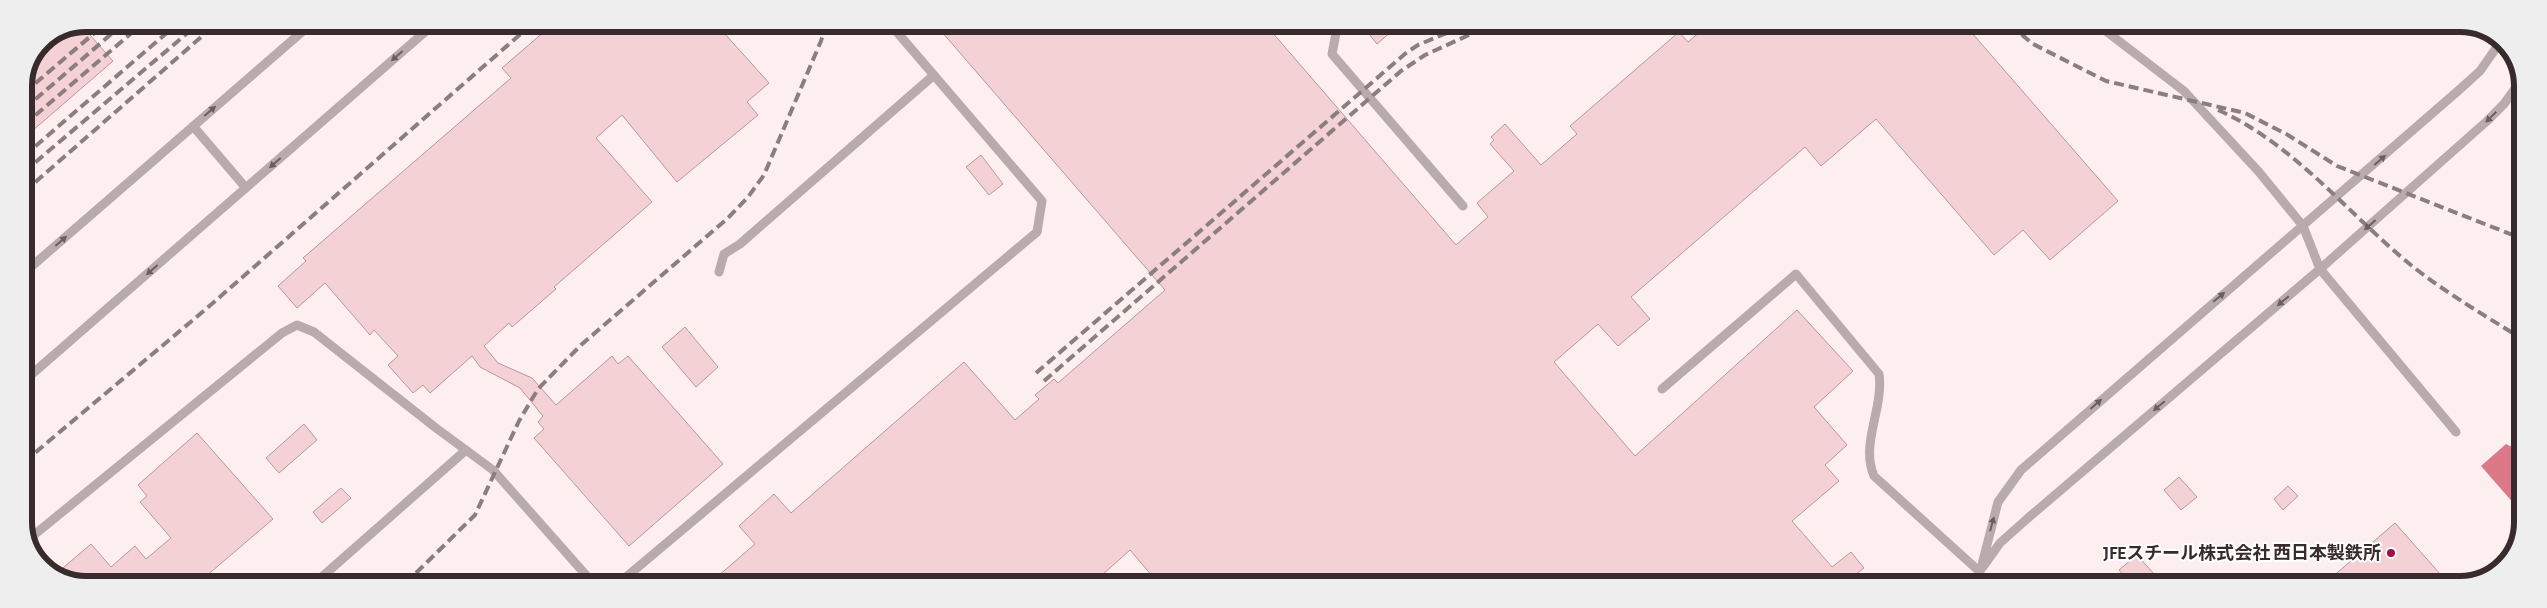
<svg xmlns="http://www.w3.org/2000/svg" width="2547" height="608" viewBox="0 0 2547 608" font-family="'Alegreya Sans','Noto Sans JP',sans-serif">
<style>
.water{fill:#dc7887}
.building{fill:#f3d1d4;stroke:#b7989b}
.lines{fill:none;stroke-linecap:round;stroke-linejoin:round}
.service{stroke:#b9aaac;stroke-width:9}
.rail{stroke:#8b7e7f;stroke-width:4;stroke-dasharray:10 5;stroke-linecap:butt}
.oneway{fill:#6c5e60}
.poi-dot{fill:#a50c40;stroke:#fff;stroke-width:2}
.labels{text-anchor:middle;stroke-width:4;stroke-linejoin:round;paint-order:stroke}
.poi-label{font-size:18px;font-weight:bold;fill:#382b2d;stroke:#fff;text-anchor:end}
.rim{fill:none;stroke:#382b2d;stroke-width:6}
</style>
<rect width="100%" height="100%" fill="#fdeff0"/>
<!-- water -->
<path class="water" d="M2506,444l16,8v61l-41,-47z"/>
<!-- building -->
<path class="building" d="M553,24l9,9 11,-9h143l53,59 -22,19 11,13 -81,67 -55,-67 -26,23 56,64 -98,85 2,2 -44,38 -3,-4 -25,23 14,17 34,15 24,27 56,-49 6,8 10,-8 95,108 -94,82 -95,-108 10,-9 -6,-7 5,-6 -23,-28 -40,-21 -8,-11 -42,37 -7,-8 -10,8 -25,-28 10,-9 -24,-26 -4,5 -45,-52 -28,25 -19,-22 28,-25 -3,-3 208,-180 -9,-10z
M935,24h330l191,221 32,-28 -11,-14 37,-32 -24,-27 4,-4 -3,-3 14,-13 36,41 36,-31 -7,-8 109,-94 9,10 20,-17h257l153,176 -68,59 -27,-30 -29,25 -118,-136 -55,47 -16,-19 -174,150 19,22 -32,27 -20,-22 -44,38 81,94 162,-146 56,61 -39,36 33,38 -22,20 14,16 -47,40 40,46 19,-15 13,16 -20,16h-685l-29,-34 -38,34 -382,-1 45,-39 -16,-18 35,-32 17,19 173,-151 51,58 24,-21 -4,-4 19,-16 4,4 107,-93z
M1378,24h22l-23,20 -9,-11z
M82,26l31,35 -89,77v-51l18,-45z
M981,155l22,29 -14,11 -23,-28z
M685,327l33,40 -22,20 -34,-40z
M304,424l13,16 -38,33 -13,-15z
M197,433l76,86 -75,64h-124l-17,-10 34,-29 20,23 24,-21 11,13 25,-21 -31,-36 7,-6 -9,-11z
M2179,477l18,20 -16,13 -17,-20z
M2288,486l10,10 -15,14 -9,-11z
M341,488l10,10 -29,25 -9,-11z
M2395,523l54,61h-125z
M2137,555l26,29h-32l-12,-14z"/>
<g class="lines">
<!-- service -->
<path class="service" d="M2098,25l86,66 75,81 44,54 17,43 136,163
M1337,28l-5,26 131,152
M193,126l53,62
M719,272l5,-18 16,-10 194,-169
M24,273l287,-249
M24,381l410,-357
M1662,389l134,-115 83,100c5,34 -19,70 -5,102l106,96
M29,539l253,-206 15,-8 17,7 122,96 57,42 100,113
M1983,567l17,-24 28,-25 292,-249 167,-148 17,-17 18,-25
M315,583l151,-133
M619,583l418,-351 5,-31 -152,-177
M1977,584l21,-82 23,-32 438,-380 21,-19 21,-30"/>
<!-- rail -->
<path class="rail" d="M2010,25l23,19 73,37 139,32 43,22 49,31 186,73
M739,31l8,-7
M24,93l81,-69
M24,109l99,-85
M2218,110c74,33 127,100 188,151 36,30 77,53 116,78
M24,125l118,-101
M24,156l153,-132
M24,172l174,-148
M24,192l192,-168
M1036,373l370,-320 12,-8 50,-21
M1044,381l357,-310 24,-16 68,-31
M24,462l182,-153 326,-285
M416,573l59,-58 44,-94 19,-32 43,-44 147,-127 20,-21 16,-22 57,-134 5,-17"/>
</g>
<!-- one-way arrows -->
<defs><path id="oneway-solid" d="M-6-.8H1V-3.2L6.5 0L1 3.2V.8H-6Z" transform="scale(1.25)"/></defs>
<g class="oneway">
<use href="#oneway-solid" transform="translate(397 56) rotate(139)"/>
<use href="#oneway-solid" transform="translate(210 111) rotate(-41)"/>
<use href="#oneway-solid" transform="translate(2491 117) rotate(135)"/>
<use href="#oneway-solid" transform="translate(2380 160) rotate(-41)"/>
<use href="#oneway-solid" transform="translate(275 163) rotate(139)"/>
<use href="#oneway-solid" transform="translate(2370 225) rotate(139)"/>
<use href="#oneway-solid" transform="translate(61 241) rotate(-41)"/>
<use href="#oneway-solid" transform="translate(152 270) rotate(139)"/>
<use href="#oneway-solid" transform="translate(2219 297) rotate(-40)"/>
<use href="#oneway-solid" transform="translate(2283 301) rotate(140)"/>
<use href="#oneway-solid" transform="translate(2096 404) rotate(-41)"/>
<use href="#oneway-solid" transform="translate(2159 406) rotate(140)"/>
<use href="#oneway-solid" transform="translate(1992 524) rotate(-75)"/>
</g>
<!-- markers -->
<circle class="poi-dot" cx="2391" cy="553" r="5"/>
<g class="labels">
<!-- poi labels -->
<g class="poi-label">
<text x="2381" y="559">JFEスチール株式会社 西日本製鉄所</text>
</g>
</g>
<!-- crop -->
<path d="M0 0H2547V608H0ZM86 32H2460A54 54 0 0 1 2514 86V522A54 54 0 0 1 2460 576H86A54 54 0 0 1 32 522V86A54 54 0 0 1 86 32Z" fill="#efeeee" fill-rule="evenodd"/>
<path class="rim" d="M86 32H2460A54 54 0 0 1 2514 86V522A54 54 0 0 1 2460 576H86A54 54 0 0 1 32 522V86A54 54 0 0 1 86 32Z"/>
</svg>
